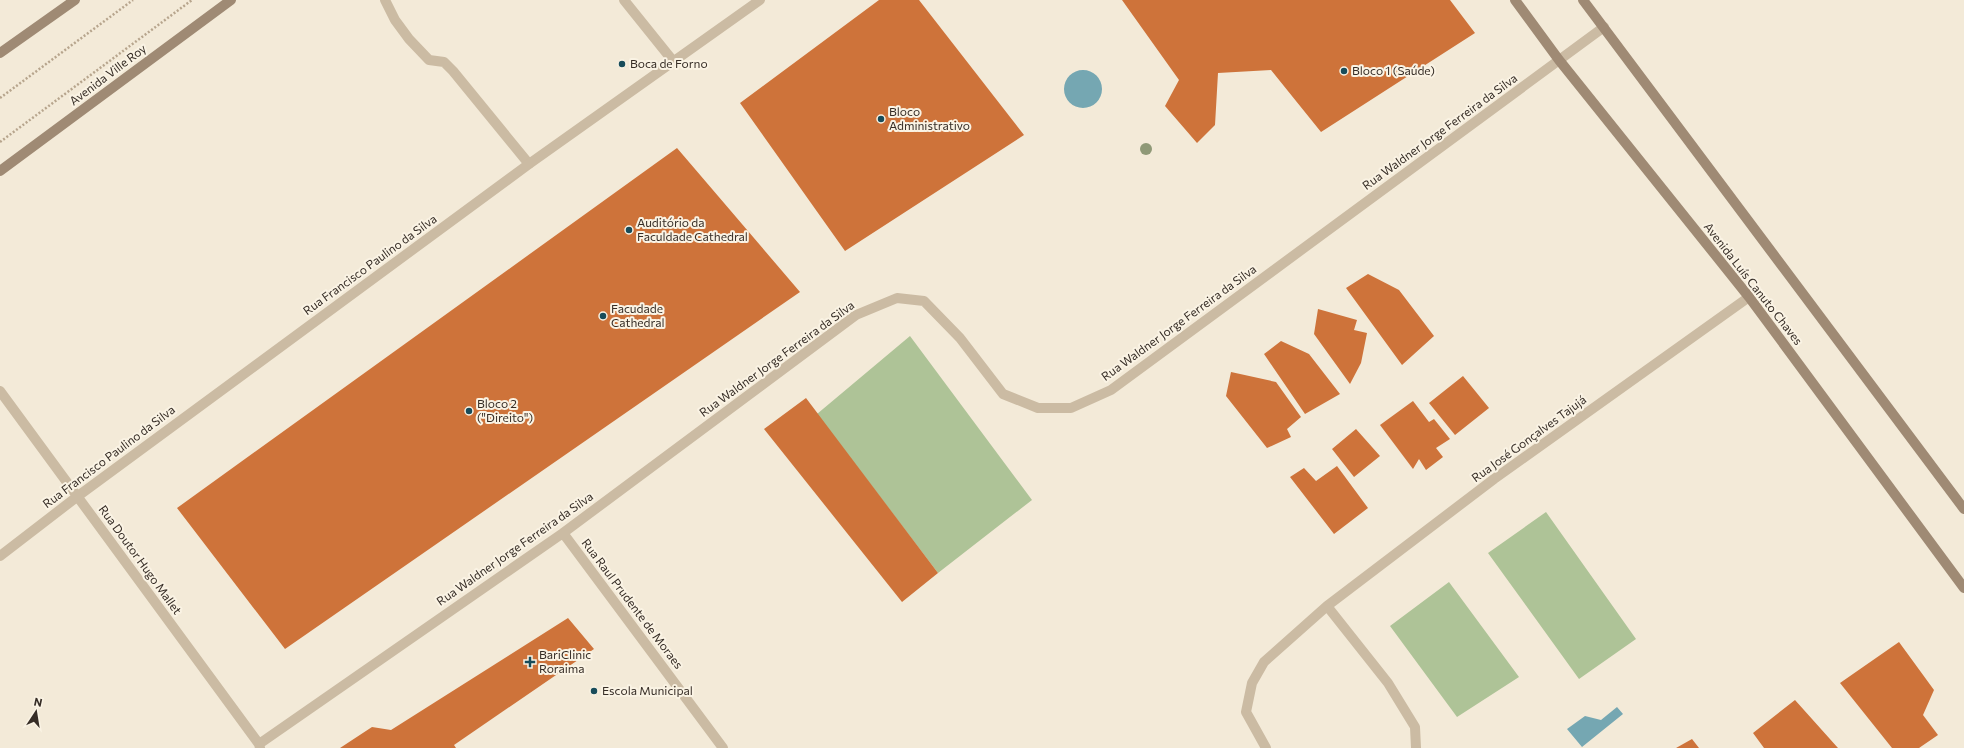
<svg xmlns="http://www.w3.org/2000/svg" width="1964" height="748" viewBox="0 0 1964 748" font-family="Commissioner,sans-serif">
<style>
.green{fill:#aec397}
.water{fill:#75a7b2}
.building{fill:#ce733a}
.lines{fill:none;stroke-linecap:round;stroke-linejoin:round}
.path{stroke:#b7a58d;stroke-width:2.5;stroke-dasharray:2 2;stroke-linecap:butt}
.lane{stroke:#cbbba3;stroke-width:10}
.street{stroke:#cbbba3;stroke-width:10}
.secondary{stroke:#9f8a74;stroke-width:10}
.tree{fill:#8f9977}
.poi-dot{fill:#184c5a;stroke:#faf3e4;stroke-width:1.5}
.labels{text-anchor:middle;stroke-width:4;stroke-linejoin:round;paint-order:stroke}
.poi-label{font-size:12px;fill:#362d26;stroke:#faf3e4;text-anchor:start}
.street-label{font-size:12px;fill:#362d26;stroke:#faf3e4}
</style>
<rect width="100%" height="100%" fill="#f3ead8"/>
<!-- green -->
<path class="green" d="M910,336l122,164 -94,73 -121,-159z
M1546,512l90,127 -57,40 -91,-126z
M1449,582l70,95 -62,40 -67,-91z"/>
<!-- water -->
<path class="water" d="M1064 89a19 19 0 1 1 38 0a19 19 0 1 1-38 0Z
M1617,707l6,7 -41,33 -15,-18 18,-13 16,4z"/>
<!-- building -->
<path class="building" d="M879,0h40l105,135 -179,116 -105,-148z
M1122,0h328l25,33 -154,99 -50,-62 -53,3 -3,52 -18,18 -32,-37 14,-26z
M677,148l123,144 -515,357 -108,-141z
M1368,274l31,16 35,46 -32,29 -56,-77z
M1318,309l39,11 -3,10 13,3 -6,30 -11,21 -36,-50z
M1281,341l28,13 31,40 -35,20 -41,-60z
M1231,372l45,10 25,35 -14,12 4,8 -24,11 -41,-52z
M1463,376l26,32 -34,27 -26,-32z
M806,398l132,175 -36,29 -138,-173z
M1413,401l16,21 5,-3 16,20 -14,9 7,9 -17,13 -7,-11 -6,10 -33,-44z
M1356,429l24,27 -26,21 -22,-28z
M1337,466l31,42 -34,26 -44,-57 14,-9 12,13z
M568,618l26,31 -140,96 2,3h-116l32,-21 19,3z
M1899,642l35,48 -11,25 15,20 -19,13h-27l-52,-65z
M1795,700l43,48h-74l-11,-15z
M1692,739l7,9h-23z"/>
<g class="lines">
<!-- path -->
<path class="path" d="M0,98l133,-98
M0,142l192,-142"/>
<!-- lane -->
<path class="lane" d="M385,0l10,20 14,19 20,21 15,2 9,9 76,93"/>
<!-- street -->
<path class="street" d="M624,0l49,61
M0,391l259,353 1,4
M563,533l160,215
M0,556l78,-60 451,-332 231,-164
M1327,606l61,77 27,44 1,21
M259,744l304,-211 293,-218 41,-17 27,3 36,37 43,56 35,14h33l40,-18 493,-363
M1266,748l-20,-36 6,-29 12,-21 63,-56 167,-127 255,-182"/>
<!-- secondary -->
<path class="secondary" d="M1515,0l44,60 190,237 215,291
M1583,0l381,509
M0,53l75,-53
M0,171l231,-171"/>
</g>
<!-- trees -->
<circle class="tree" cx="1146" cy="149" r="6"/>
<!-- markers -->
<g class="poi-dot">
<circle cx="622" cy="64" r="4"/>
<circle cx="1344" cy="71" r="4"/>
<circle cx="881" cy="119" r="4"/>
<circle cx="629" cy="230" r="4"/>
<circle cx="603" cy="316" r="4"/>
<circle cx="469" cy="411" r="4"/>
<path d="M528 656h4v4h4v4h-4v4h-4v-4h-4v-4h4z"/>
<circle cx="594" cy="691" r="4"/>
</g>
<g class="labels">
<!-- poi labels -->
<g class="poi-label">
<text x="630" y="68">Boca de Forno</text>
<text x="1352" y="75">Bloco 1 (Saúde)</text>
<text x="889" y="116">Bloco<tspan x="889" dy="14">Administrativo</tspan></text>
<text x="637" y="227">Auditório da<tspan x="637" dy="14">Faculdade Cathedral</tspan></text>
<text x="611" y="313">Facudade<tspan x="611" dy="14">Cathedral</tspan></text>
<text x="477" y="408">Bloco 2<tspan x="477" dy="14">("Direito")</tspan></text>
<text x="539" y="659">BariClinic<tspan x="539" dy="14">Roraima</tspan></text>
<text x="602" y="695">Escola Municipal</text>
</g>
<!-- street labels -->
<g class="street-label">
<text transform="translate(108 75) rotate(-37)" y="4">Avenida Ville Roy</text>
<text transform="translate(1440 132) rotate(-36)" y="4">Rua Waldner Jorge Ferreira da Silva</text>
<text transform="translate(370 265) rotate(-36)" y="4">Rua Francisco Paulino da Silva</text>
<text transform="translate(1753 284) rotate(52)" y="4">Avenida Luís Canuto Chaves</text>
<text transform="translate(1179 323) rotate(-36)" y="4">Rua Waldner Jorge Ferreira da Silva</text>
<text transform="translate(777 359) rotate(-36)" y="4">Rua Waldner Jorge Ferreira da Silva</text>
<text transform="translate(1529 439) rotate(-36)" y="4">Rua José Gonçalves Tajujá</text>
<text transform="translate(109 457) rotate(-37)" y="4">Rua Francisco Paulino da Silva</text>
<text transform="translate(515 549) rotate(-35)" y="4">Rua Waldner Jorge Ferreira da Silva</text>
<text transform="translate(140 560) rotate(54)" y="4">Rua Doutor Hugo Mallet</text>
<text transform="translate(632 604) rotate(53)" y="4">Rua Raul Prudente de Moraes</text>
</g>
</g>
<!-- north arrow -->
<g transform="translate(36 712) rotate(12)" stroke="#faf3e4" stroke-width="3" paint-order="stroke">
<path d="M0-3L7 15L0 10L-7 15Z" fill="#362d26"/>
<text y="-6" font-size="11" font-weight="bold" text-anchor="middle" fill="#362d26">N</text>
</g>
</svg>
